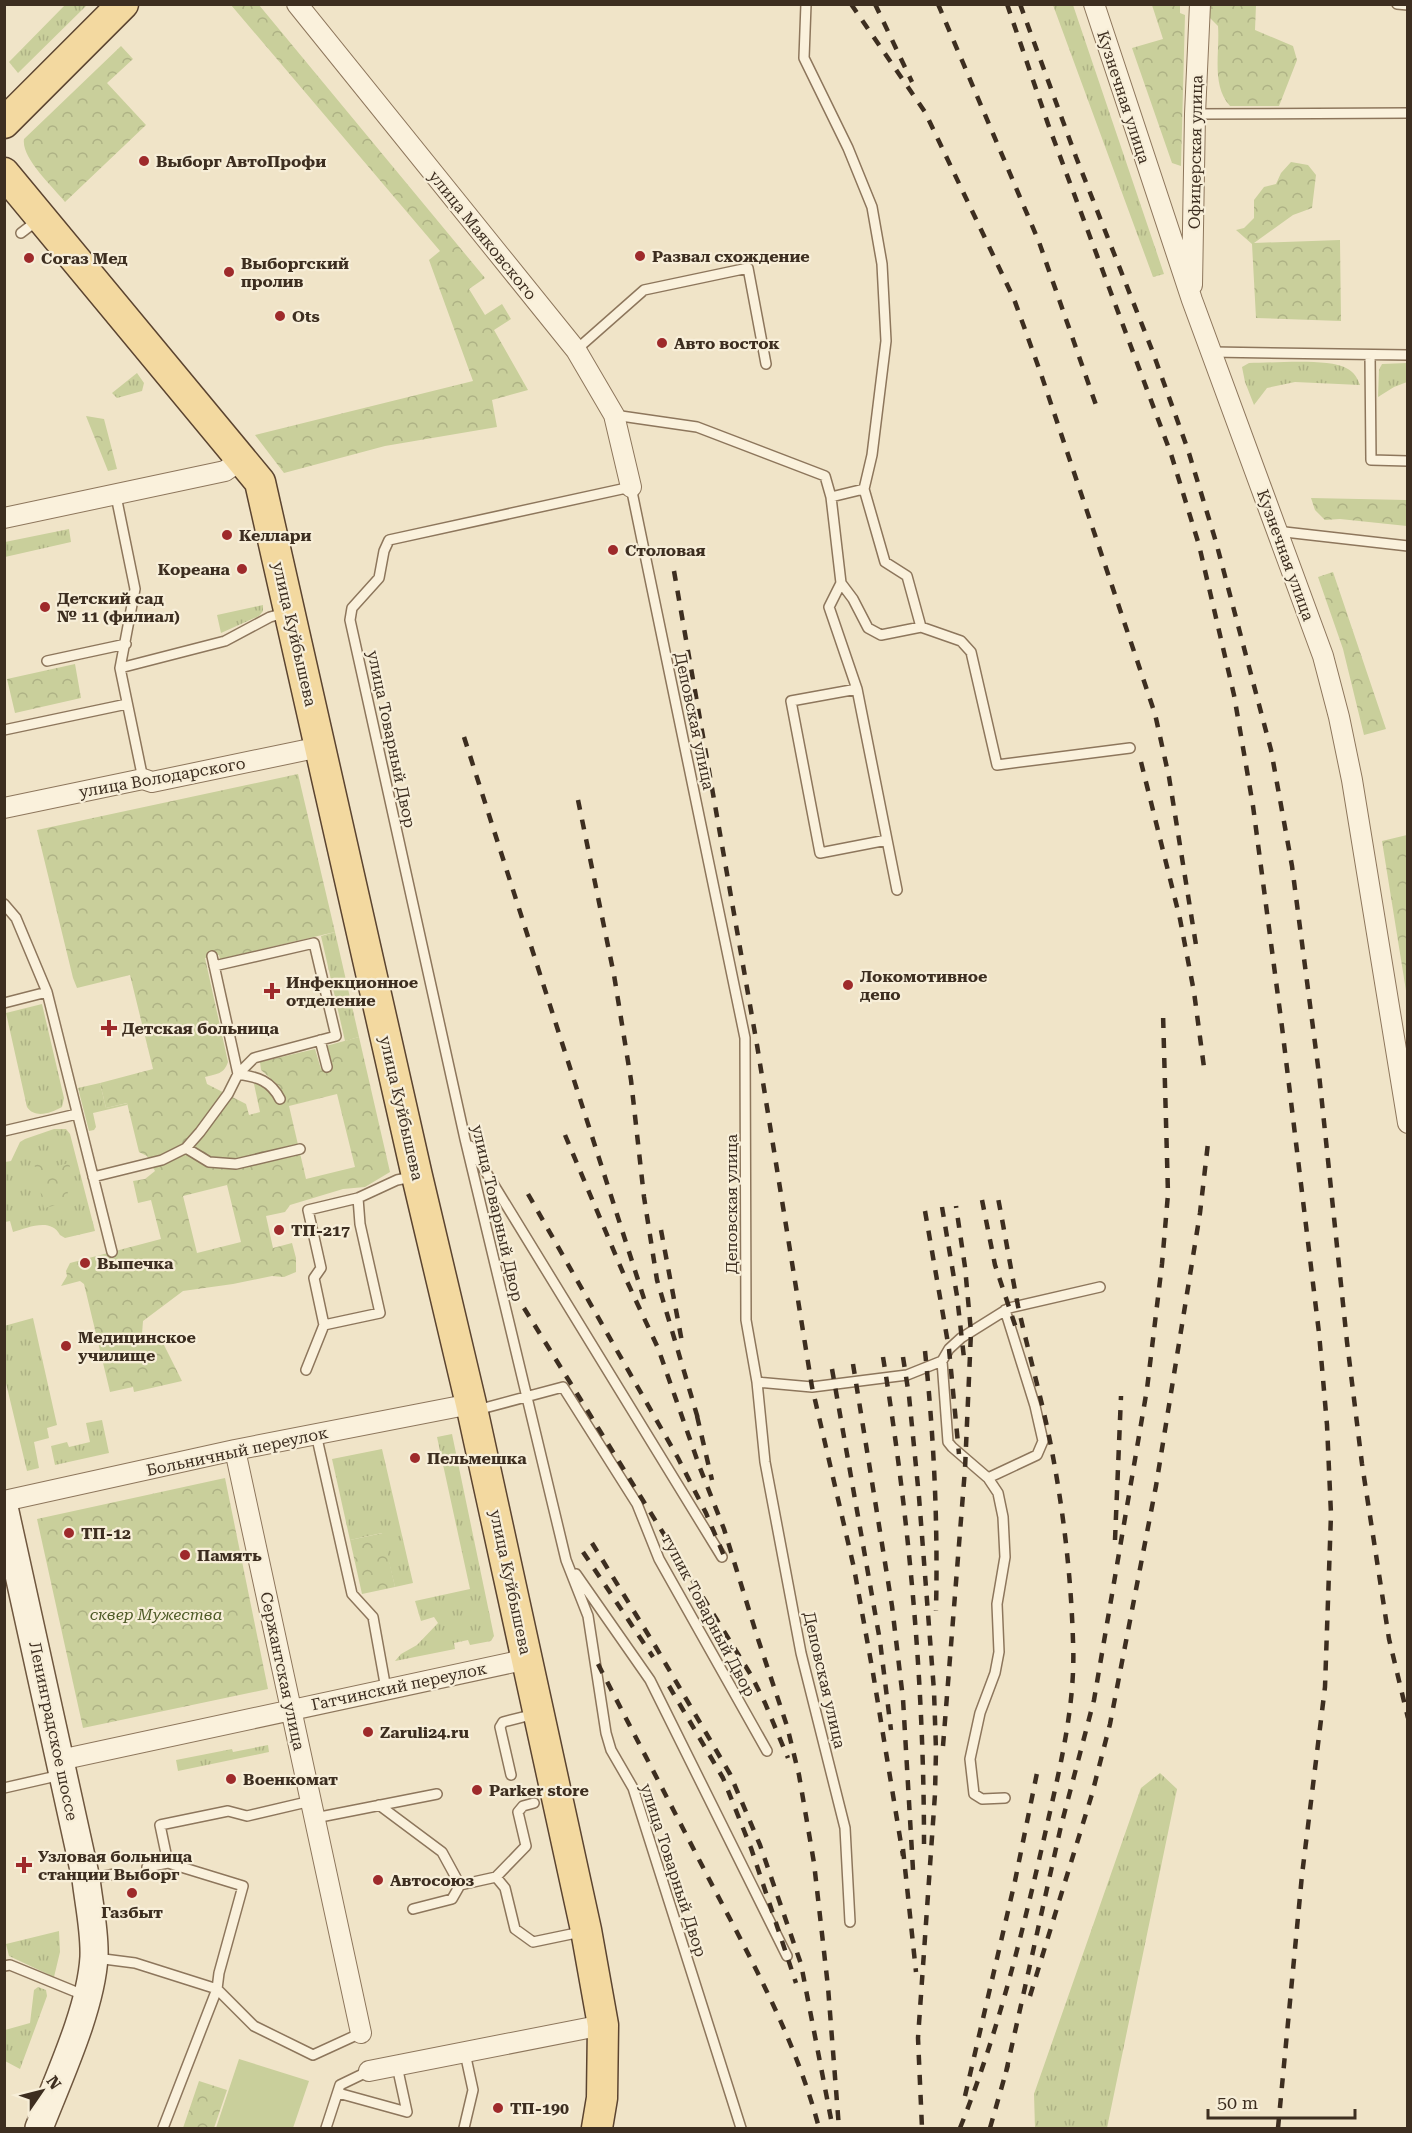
<svg xmlns="http://www.w3.org/2000/svg" width="1412" height="2133" viewBox="0 0 1412 2133" font-family="'Roboto Serif',serif">
<style>
.grass{fill:url(#grass-tufts)}
.forest{fill:url(#forest-crowns);fill-rule:evenodd}
.pitch{fill:#c9cf9b}
.lines{fill:none;stroke-linecap:round;stroke-linejoin:round}
.service-casing{stroke:#8d765c;stroke-width:12}
.minor-casing{stroke:#8d765c;stroke-width:22}
.secondary-casing{stroke:#6f573f;stroke-width:30}
.primary-casing{stroke:#5b4430;stroke-width:33}
.service{stroke:#faf1dc;stroke-width:9}
.minor{stroke:#faf1dc;stroke-width:20}
.secondary{stroke:#faf1dc;stroke-width:27}
.primary{stroke:#f3d9a0;stroke-width:30}
.rail{stroke:#3d2e20;stroke-width:4.5;stroke-dasharray:10 10;stroke-linecap:butt}
.poi-dot{fill:#9e2a2b;stroke:#f7eed8;stroke-width:2}
.labels{text-anchor:middle;stroke-width:4.5;stroke-linejoin:round;paint-order:stroke}
.street-label{font-size:16px;fill:#3d2e20;stroke:#f7eed8}
.poi-label{font-size:16px;font-weight:bold;fill:#3d2e20;stroke:#f7eed8;text-anchor:start}
.park-label{font-size:16px;font-style:italic;fill:#4d5a26;stroke:#f7eed8}
</style>
<defs>
<pattern id="grass-tufts" width="24" height="20" patternUnits="userSpaceOnUse" patternTransform="scale(1.5)"><rect width="24" height="20" fill="#c9cf9b"/><path d="M3 7l-1-3M5 7V3M7 7l1-3M15 17l-1-3M17 17v-4M19 17l1-3" fill="none" stroke="#aeb285"/></pattern>
<pattern id="forest-crowns" width="20" height="18" patternUnits="userSpaceOnUse" patternTransform="scale(1.5)"><rect width="20" height="18" fill="#c9cf9b"/><path d="M2 6a3 3 0 1 1 6 0M12 15a3 3 0 1 1 6 0" fill="none" stroke="#aeb285"/></pattern>
</defs>
<rect width="100%" height="100%" fill="#f0e4c8"/>
<!-- grass -->
<path class="grass" d="M65,5h22l-69,68 -9,-11z
M1053,5h20l91,269 -11,3z
M1249,363c22,0 80,-5 97,5 8,4 11,9 14,17l-65,-3 -28,6 -13,17 -9,-23 -3,-15z
M1407,363v19l-13,5 -16,10 1,-27 3,-6z
M137,373l7,10 -2,8 -25,7 -5,-5z
M69,529l2,13 -66,15v-15z
M263,605v6l-4,5 -38,17 -4,-18z
M335,932l24,105 -14,4 -24,-105z
M42,1004l22,94 -2,9c-11,6 -27,12 -35,0l-21,-94z
M100,1083l6,25 22,-5 -1,2 -34,8 3,14 -2,3 -5,1 -11,-43z
M54,1129h12l4,5 25,97 -30,7 -5,-3c-9,-18 -33,-7 -47,-3l-3,-11 -5,1v-60l6,-1 9,-19 5,-3z
M33,1318l24,107 -10,3 2,10 -15,4 5,26 -12,3 -22,-92 -1,-53z
M102,1420l7,33 -54,12 -4,-19 16,-4 2,5 21,-5 -4,-19z
M452,1434l42,202 -3,5 -21,4 -2,-5 -14,3 1,6 -60,12 6,-7 16,-9 21,-22 -4,-6 -13,4 -6,-20 55,-12 -33,-152z
M382,1449l31,134 -18,4 -13,-54 -32,7 -18,-81z
M268,1745l1,7 -91,19 -2,-11 56,-11 1,3z
M1160,1773l17,16 -70,339h-72l-1,-34 107,-306z
M59,1931l1,21 -6,25 -45,-21 -3,-12z
M38,1987l8,3 1,6 -27,73 -15,-8v-31l25,-7 4,-33z"/>
<!-- forest -->
<path class="forest" d="M231,5h28l226,273 -16,11 16,26 17,-11 9,15 -17,11 34,60 -36,10 5,27 -112,19 -101,27 -29,-38 218,-54 -44,-121 11,-9z
M1152,5h28v8l5,2 -4,151 -9,-3 -40,-115 31,-9z
M1210,5h46l-1,25 38,16 4,14 -18,46h-49c-19,-21 -10,-53 -12,-80l-8,-8z
M121,46l12,13 -26,24 39,42 -81,77c-12,-15 -44,-44 -41,-63z
M1291,162l17,3 8,10 -4,33 -19,7 -39,28 86,-3 1,81 -85,-3 -4,-74 -16,-14 8,-2 10,-10v-18l10,-13 12,-3 5,-11z
M86,416l18,3 13,50 -9,2z
M1311,498l96,2v26l-67,-7 -15,1 -10,-10z
M1333,572l53,157 -22,6 -21,-86 -25,-72z
M75,664l6,34 -66,15 -8,-34z
M298,774l37,158 -115,27 -1,-4 -14,3 23,104c-4,12 -11,12 -23,15l2,7 39,20 3,11 11,-3 -6,-28 2,-2 15,11 4,8 10,-3 -6,-12 -18,-16 -1,-8 55,-13 6,20 11,-3 -6,-20 33,-9 31,135 -25,15 -22,2 -53,16 -5,7 -19,4 7,32 19,-5 4,15v14l-12,5 -12,-1 -39,8 -50,7 -40,30 -1,13 9,8 12,1 19,38 -48,11 -1,-5 -23,5 -26,-108 -4,-3 -19,5 6,-10 -1,-5 4,-8 91,-24 -10,-39 -13,3 -5,-22 12,-2 10,-8 -8,-15 -8,-4 -12,-49 -21,5 -6,-25 53,-14 -23,-94 -53,13 -4,-10 -36,-148zM337,1094l18,73 -49,12 -17,-73zM227,1185l14,57 -44,11 -14,-57z
M1407,835h1l-1,162 -25,-156z
M51,1159l2,8 16,-4 5,20 -8,2 4,17 -26,6 -10,-45z
M225,1478l43,211 -185,39 -46,-209z
M383,1533l12,54 -33,7 -12,-54z
M199,2081l28,9 -13,38h-31z"/>
<!-- pitch -->
<path class="pitch" d="M239,2059l70,22 -16,47h-77z"/>
<g class="lines">
<defs>
<path id="service" d="M806,4l-2,54 44,90 24,59 10,57 4,77 -14,114 -8,34 21,73 22,14 14,51
M1397,4l11,1
M1195,114l213,-1
M21,233l17,-13
M576,350l68,-60 104,-22 18,96
M1212,352l196,3
M1370,355l1,105 37,1
M614,415l83,12 128,49 6,21 10,86 -12,24 28,82 40,201
M116,496l19,93 -15,79 23,111
M831,497l33,-8
M1276,531l132,15
M841,583l12,16 15,29 13,7 40,-8 40,14 10,11 26,113 133,-17
M47,661l79,-17
M120,668l105,-27 45,-24 15,-4
M857,689l-66,12 29,152 67,-13
M4,730l123,-26
M4,904l12,14 31,74 65,260
M212,956l26,118c20,3 33,7 42,25
M4,1003l43,-11
M320,1040l7,27
M4,1131l73,-17
M470,1146l252,411
M186,1148l23,14 27,2 64,-15
M93,1177l69,-17 24,-12 14,-16 28,-38 10,-20 16,-16 82,-22 -22,-93 -100,23
M324,1325l56,-12 -20,-89 -2,-26 39,-18 15,-3
M942,1361l6,81 4,5 36,31 49,-23 6,-14 -8,-35 -30,-96
M306,1370l18,-45 -10,-47 7,-10 -13,-58 50,-12
M757,1382l55,5 95,-12 35,-14 7,-12 12,-11 48,-30 91,-21
M477,1410l86,-23 74,117 22,55 108,192
M316,1434l36,160 21,23 13,72
M988,1478l10,15 5,24 2,40 -8,47 2,48 -4,21 -15,40 -10,46 4,35 8,5 23,-1
M576,1574l74,106 137,276
M511,1775l-11,-48 3,-5 32,-8
M4,1788l57,-13
M379,1805l63,47 18,33
M315,1818l122,-24
M147,1867l21,-4
M496,1877l30,-31 -8,-34 5,-6 11,-3
M88,1879l27,-5
M413,1909l39,-10 8,-14 36,-8 9,11 10,41 18,13 48,-10
M96,1958l39,5 82,26 37,37 59,29 48,-22
M4,1966l6,-1 76,31
M338,2093l69,19 -10,-46
M163,2128l54,-139 2,-16 24,-87 -75,-23 -8,-38 68,-14 19,5 64,-15
M326,2128l14,-43 29,-14
M464,2128l9,-38 -8,-37
M741,2128l-108,-340 -22,-38 -5,-17 -18,-117 -22,-56 -101,-421 -115,-519 2,-12 27,-30 5,-27 5,-11 242,-53 114,551 1,282 11,62 8,80 36,191 44,175 5,94"/>
<path id="minor" d="M297,4l279,346 38,65 17,72
M1094,4l98,296 131,356 16,61 13,63 56,343
M1192,285l3,-171 5,-110
M4,518l221,-47 17,-12
M4,808l139,-29 9,3 168,-35
M235,1450l126,583
M4,1501l231,-51 236,-46
M60,1760l468,-101
M369,2071l234,-46"/>
<path id="secondary" d="M4,1507l82,372c3,26 9,52 8,78 -3,52 -36,122 -55,171"/>
<path id="primary" d="M4,123l119,-119
M4,173l256,309 157,694 54,228 115,526 17,95 -1,73 -5,30"/>
</defs>
<!-- service casing -->
<use href="#service" class="service-casing"/>
<!-- minor casing -->
<use href="#minor" class="minor-casing"/>
<!-- secondary casing -->
<use href="#secondary" class="secondary-casing"/>
<!-- primary casing -->
<use href="#primary" class="primary-casing"/>
<!-- service -->
<use href="#service" class="service"/>
<!-- minor -->
<use href="#minor" class="minor"/>
<!-- secondary -->
<use href="#secondary" class="secondary"/>
<!-- primary -->
<use href="#primary" class="primary"/>
<!-- rail -->
<path class="rail" d="M851,4l74,108 89,187 27,75 114,340 14,63 27,168
M875,4l37,78
M938,4l101,238 58,166
M1007,4l41,120 123,330 28,91 35,150 19,111 29,221 37,306 8,92 4,89 -6,173 -23,188 -24,253
M1020,4l56,153 76,193 36,100 28,92 55,208 21,116 27,208 28,268 15,122 27,175 19,79
M674,571l83,474 55,342 42,181 19,105 30,183
M464,737l183,571
M1141,762l39,157 14,73 11,83
M578,800l36,175 17,105 13,117 13,83 42,142
M565,1135l59,140 34,73 42,120 24,61 33,107 30,90 12,49 15,88 14,124 11,141
M528,1194l150,264 28,55 21,50
M982,1200l13,65 21,63
M942,1207l15,89 7,62
M925,1211l24,138 10,105
M661,1230l21,112
M524,1308l227,367 14,28 23,55
M925,1351c9,88 13,172 11,260
M883,1357c26,161 41,324 41,487
M903,1357l6,39 10,101 15,194 2,59 -1,44 -17,244 4,90
M853,1364l39,242 11,93 10,171
M832,1369l48,272 11,89
M697,1416l15,64
M1115,1540l6,-144
M592,1543l65,106 73,125 30,71 41,119 30,155
M583,1552l70,105
M598,1664c37,72 74,143 111,215 42,80 87,161 110,249
M669,1686l54,92 28,70 45,135
M943,1746l22,-277 6,-137 -6,-65 -9,-61
M903,1849l13,123
M1030,1996l62,-202 18,-70 46,-238 44,-273 8,-70
M1006,2072l55,-246 33,-126 53,-311 15,-125 6,-70 -5,-181
M965,2096l50,-215 23,-113
M960,2128c38,-94 62,-194 85,-294 14,-63 31,-128 28,-193 -2,-67 -10,-134 -23,-200 -9,-45 -22,-90 -32,-135 -7,-36 -13,-72 -20,-108
M990,2128l18,-63"/>
</g>
<!-- markers -->
<g class="poi-dot">
<circle cx="144" cy="161" r="6"/>
<circle cx="640" cy="256" r="6"/>
<circle cx="29" cy="258" r="6"/>
<circle cx="229" cy="272" r="6"/>
<circle cx="280" cy="316" r="6"/>
<circle cx="662" cy="343" r="6"/>
<circle cx="227" cy="535" r="6"/>
<circle cx="613" cy="550" r="6"/>
<circle cx="242" cy="569" r="6"/>
<circle cx="45" cy="607" r="6"/>
<circle cx="848" cy="985" r="6"/>
<path d="M269 982h6v6h6v6h-6v6h-6v-6h-6v-6h6z"/>
<path d="M106 1019h6v6h6v6h-6v6h-6v-6h-6v-6h6z"/>
<circle cx="279" cy="1230" r="6"/>
<circle cx="85" cy="1263" r="6"/>
<circle cx="66" cy="1346" r="6"/>
<circle cx="415" cy="1458" r="6"/>
<circle cx="69" cy="1533" r="6"/>
<circle cx="185" cy="1555" r="6"/>
<circle cx="368" cy="1732" r="6"/>
<circle cx="231" cy="1779" r="6"/>
<circle cx="477" cy="1790" r="6"/>
<path d="M21 1856h6v6h6v6h-6v6h-6v-6h-6v-6h6z"/>
<circle cx="378" cy="1880" r="6"/>
<circle cx="132" cy="1893" r="6"/>
<circle cx="498" cy="2108" r="6"/>
</g>
<g class="labels">
<!-- street labels -->
<g class="street-label">
<text transform="translate(1124 97) rotate(72)" y="6">Кузнечная улица</text>
<text transform="translate(1195 152) rotate(-89)" y="6">Офицерская улица</text>
<text transform="translate(483 235) rotate(51)" y="6">улица Маяковского</text>
<text transform="translate(1286 555) rotate(70)" y="6">Кузнечная улица</text>
<text transform="translate(295 634) rotate(77)" y="6">улица Куйбышева</text>
<text transform="translate(695 721) rotate(78)" y="6">Деповская улица</text>
<text transform="translate(392 739) rotate(78)" y="6">улица Товарный Двор</text>
<text transform="translate(162 777) rotate(-10)" y="6">улица Володарского</text>
<text transform="translate(402 1108) rotate(77)" y="6">улица Куйбышева</text>
<text transform="translate(731 1204) rotate(-90)" y="6">Деповская улица</text>
<text transform="translate(498 1213) rotate(77)" y="6">улица Товарный Двор</text>
<text transform="translate(237 1451) rotate(-12)" y="6">Больничный переулок</text>
<text transform="translate(511 1582) rotate(78)" y="6">улица Куйбышева</text>
<text transform="translate(709 1615) rotate(62)" y="6">тупик Товарный Двор</text>
<text transform="translate(283 1671) rotate(78)" y="6">Сержантская улица</text>
<text transform="translate(825 1680) rotate(77)" y="6">Деповская улица</text>
<text transform="translate(399 1686) rotate(-12)" y="6">Гатчинский переулок</text>
<text transform="translate(54 1731) rotate(78)" y="6">Ленинградское шоссе</text>
<text transform="translate(674 1870) rotate(72)" y="6">улица Товарный Двор</text>
</g>
<!-- poi labels -->
<g class="poi-label">
<text x="156" y="167">Выборг АвтоПрофи</text>
<text x="652" y="262">Развал схождение</text>
<text x="41" y="264">Согаз Мед</text>
<text x="241" y="269">Выборгский<tspan x="241" dy="18">пролив</tspan></text>
<text x="292" y="322">Ots</text>
<text x="674" y="349">Авто восток</text>
<text x="239" y="541">Келлари</text>
<text x="625" y="556">Столовая</text>
<text x="230" y="575" text-anchor="end">Кореана</text>
<text x="57" y="604">Детский сад<tspan x="57" dy="18">№ 11 (филиал)</tspan></text>
<text x="860" y="982">Локомотивное<tspan x="860" dy="18">депо</tspan></text>
<text x="286" y="988">Инфекционное<tspan x="286" dy="18">отделение</tspan></text>
<text x="122" y="1034">Детская больница</text>
<text x="291" y="1236">ТП-217</text>
<text x="97" y="1269">Выпечка</text>
<text x="78" y="1343">Медицинское<tspan x="78" dy="18">училище</tspan></text>
<text x="427" y="1464">Пельмешка</text>
<text x="81" y="1539">ТП-12</text>
<text x="197" y="1561">Память</text>
<text x="380" y="1738">Zaruli24.ru</text>
<text x="243" y="1785">Военкомат</text>
<text x="489" y="1796">Parker store</text>
<text x="38" y="1862">Узловая больница<tspan x="38" dy="18">станции Выборг</tspan></text>
<text x="390" y="1886">Автосоюз</text>
<text x="132" y="1918" text-anchor="middle">Газбыт</text>
<text x="510" y="2114">ТП-190</text>
</g>
<!-- park labels -->
<g class="park-label">
<text x="156" y="1620">сквер Мужества</text>
</g>
</g>
<!-- border -->
<rect width="1412" height="2133" fill="none" stroke="#3d2e20" stroke-width="12"/>
<!-- north arrow -->
<g transform="translate(42 2091) rotate(55)" stroke="#f7eed8" stroke-width="4.5" paint-order="stroke">
<path d="M0-4.5L10 22L0 15L-10 22Z" fill="#3d2e20"/>
<text y="-9" font-size="16" font-weight="bold" text-anchor="middle" fill="#3d2e20">N</text>
</g>
<!-- scale -->
<path d="M1208 2109v9h147v-9" fill="none" stroke="#3d2e20" stroke-width="3"/>
<text x="1217" y="2109" font-size="18" fill="#3d2e20" stroke="#f7eed8" stroke-width="4.5" paint-order="stroke">50 m</text>
</svg>
